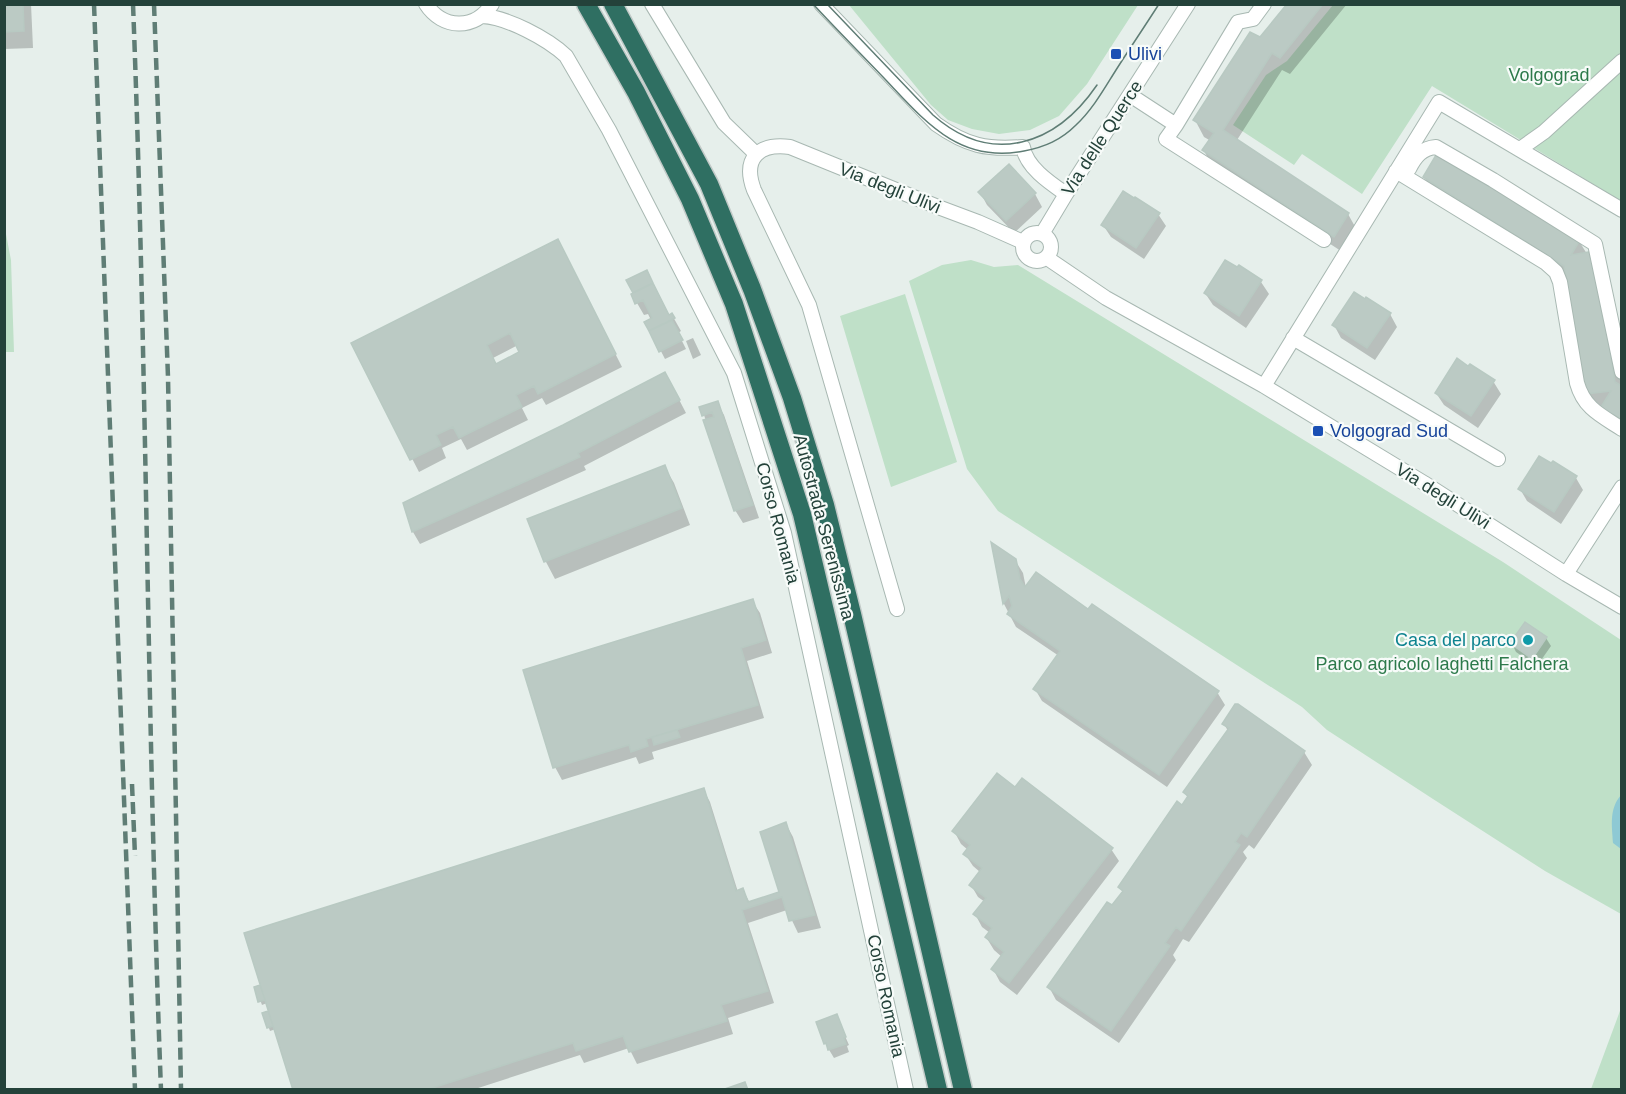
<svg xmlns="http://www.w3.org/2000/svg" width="1626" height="1094" viewBox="0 0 1626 1094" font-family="Helvetica,sans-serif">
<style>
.green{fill:#bfe0c8}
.water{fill:#8ec9d4}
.shadow{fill:#0003;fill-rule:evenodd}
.building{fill:#bbcac4;stroke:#b8c9c2;stroke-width:1.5;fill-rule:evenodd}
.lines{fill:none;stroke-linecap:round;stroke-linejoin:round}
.minor-casing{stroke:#a8b8b2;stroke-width:16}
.highway-casing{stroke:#c2cac8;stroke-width:21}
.minor{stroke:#fff;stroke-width:14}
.highway{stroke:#2f6f62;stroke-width:18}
.tram{stroke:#5f7d75;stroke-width:1.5}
.rail{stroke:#5f7d75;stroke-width:4.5;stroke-dasharray:12 6;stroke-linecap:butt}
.transit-dot{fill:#1a4fb4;stroke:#f7fbf9;stroke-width:2}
.culture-dot{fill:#0f9aa8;stroke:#f7fbf9;stroke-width:2}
.labels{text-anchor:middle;stroke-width:4.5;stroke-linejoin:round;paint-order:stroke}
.transit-label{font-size:18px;fill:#164399;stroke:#f7fbf9;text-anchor:start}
.park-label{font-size:18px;fill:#2d7a4b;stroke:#f7fbf9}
.street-label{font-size:18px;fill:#24423a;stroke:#f7fbf9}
.culture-label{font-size:18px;fill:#0d838f;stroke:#f7fbf9;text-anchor:end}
</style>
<rect width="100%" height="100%" fill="#e6efeb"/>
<!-- green -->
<path class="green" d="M849,5h289l-51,79 -28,32 -29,14 -31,4 -27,-5 -24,-9 -17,-15z
M1333,5h288v196l-189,-115 -70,108 -60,-40 -8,11 -61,-40 33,-50 21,-14z
M5,229l6,31 3,92h-9z
M971,260l23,7 24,-2 485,297 118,78v274l-76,-43 -112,-72 -106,-69 -25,-23 -304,-196 -31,-42 -58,-188 33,-16z
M905,294l52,168 -66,25 -51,-171z
M1621,1008v81h-30l26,-70z"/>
<!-- water -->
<path class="water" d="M1621,795v54l-8,-6c-1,-18 -4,-34 8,-48z"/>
<!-- shadow -->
<path class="shadow" d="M4,4h27l2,44 -29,1z
M1288,4h59l-57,70 -8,-4 -45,70 111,74 10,18 -14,21 -130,-85 -10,-17 7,-10 -7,-4 -9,-17z
M1008,166l27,28 7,13 -28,26 -27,-28 -7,-13z
M1424,177l155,64 8,13 16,16 19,113v46l-9,-5 -8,-14 -7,1 -10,-18 -20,-115 -134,-84z
M1158,214l8,12 -22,33 -33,-22 -8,-12z
M565,254l57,113 -76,38 -4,-7 -20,10 6,12 -61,30 -6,-11 -19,9 4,10 -27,14 -66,-128zM518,345l3,8 -25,12 -3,-7z
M1239,267l22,15 8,12 -23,34 -33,-23 -8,-12z
M635,294l34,22 3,-1 9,16 -3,2 8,16 -21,10 -19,-37 5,-2 -3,-6 -4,1 -7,-12z
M1390,314l7,13 -22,33 -34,-22 -7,-13z
M693,338l8,17 -8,4 -7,-18z
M1493,381l8,13 -23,34 -34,-23 -8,-12z
M672,386l14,27 -102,53 2,4 -166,74 -7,-12 -8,-29z
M717,403l7,12 35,103 -16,5 -8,-13 -31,-95z
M664,466l10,17 16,42 -135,54 -9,-17 -17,-42z
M1576,478l7,12 -22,34 -34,-23 -7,-12z
M993,545l22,15 8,13 3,15 62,23 129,81 8,13 -58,82 -125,-86 -7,-12 24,-33 -43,-29 -12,-23z
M752,601l8,12 12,40 -25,8 17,57 -112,34 2,7 -15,5 -3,-7 -74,23 -7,-13z
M1546,638l5,8 -14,20 -21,-14 -4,-8z
M1237,706l67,46 8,13 -58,84 -5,-4 -6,7 4,6 -58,84 -6,-3 -10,16 3,5 -57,83 -63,-43 -7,-13 74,-94 -3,-6 68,-88 -3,-7 43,-61 -4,-7z
M703,789l7,13 28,90 5,-2 7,13 31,-10 5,-69 7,13 28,91 -23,5 -11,-23 -39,13 26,80 -46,15 5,16 -96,30 -8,-16 -45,15 -4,-8 -108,35h-177l-19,-61 -6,2 -6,-17 6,-2 -3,-9 -5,2 -6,-17z
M1015,789l96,60 8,12 -102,134 -17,-13 -7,-13 9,-12 -8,-7 -8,-13 4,-4 -8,-6 -7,-13 10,-12 -7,-5 -7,-12 9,-13 -7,-6 -8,-12 3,-4 -7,-6 -7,-13z
M836,1016l13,29 -2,1 2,6 -15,6 -9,-15 -7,-20z"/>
<!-- building -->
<path class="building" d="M4,4h19l1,27 -20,1z
M1287,4h36l-43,54 -8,-5 -49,77 126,83 -15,24 -132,-87 12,-17 -21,-13 57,-88 10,5z
M1436,155l144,85 -9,15 23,-4 21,131 7,4v34l-21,-13 10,-16 -25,3 -22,-128 -141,-89z
M1009,164l27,29 -30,28 -28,-29z
M1123,191l11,7 1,-1 25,16 -24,35 -35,-23z
M558,239l58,115 -78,40 -4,-8 -18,9 6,12 -63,31 -6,-11 -17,8 5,10 -31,15 -59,-117zM510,333l9,19 -23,12 -9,-19z
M1225,260l12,7 2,-2 23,15 -23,36 -35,-23z
M647,270l6,13 -20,10 -7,-13z
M653,283l16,32 3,-2 3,5 -26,13 -5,-9 8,-4 -9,-18 -8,4 -4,-10z
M1354,292l11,7 1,-2 25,16 -24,35 -35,-23z
M672,320l11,20 -24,12 -10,-21z
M1457,358l11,8 2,-2 25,16 -24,36 -36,-23z
M665,372l15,28 -102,53 2,4 -168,75 -9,-29 160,-78z
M718,401l35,104 -19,6 -31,-91 11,-3 -2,-5 -10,4 -3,-9z
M1539,456l12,7 2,-2 24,15 -23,36 -36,-23z
M665,465l17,43 -138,54 -17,-43z
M991,542l25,17 4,20 5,8 11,-15 52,37 4,-5 127,87 -60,84 -126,-86 27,-38 -53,-37 5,-8 -3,-10 -6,8z
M753,599l13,41 -25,8 17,57 -112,34 2,7 -17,6 -2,-7 -76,23 -30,-98z
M1525,622l22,15 -15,22 -22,-16z
M1235,704h3l67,47 -58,86 -6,-4 -6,9 5,3 -59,86 -5,-4 -11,16 5,3 -59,85 -64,-44 60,-85 5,3 11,-14 -5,-4 59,-86 5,4 6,-9 -5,-4 46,-64 -7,-4z
M677,730l3,7 -26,8 -2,-8z
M997,773l18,14 7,-9 91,70 -104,135 -18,-14 13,-17 -19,-15 7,-9 -19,-14 13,-16 -17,-13 13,-17 -19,-14 7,-9 -18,-14z
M704,788l32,103 7,-3 5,14 31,-10 -19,-60 26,-10 29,93 -26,6 -7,-24 -40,13 26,81 -47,14 6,16 -98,31 -6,-16 -47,15 -3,-8 -147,47h-133l-49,-157z
M260,985l5,15 -7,2 -4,-15z
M268,1011l5,15 -6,2 -5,-15z
M837,1014l9,23 -2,1 2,6 -18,6 -2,-7 -2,1 -8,-22z
M745,1082l3,8h-26z"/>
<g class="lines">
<defs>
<path id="minor" d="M426,4c16,25 49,27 66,0
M652,4l72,119 32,31
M821,4l115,120c31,22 51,26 87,23 3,20 27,36 43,47
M482,16c25,1 66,23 84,40l43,74 125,243 50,160 122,557
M1130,95l46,30 -10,14 158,101
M1176,125l62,-103 15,-3 11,-15
M1520,149l24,-17 78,-71
M1409,169c6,-12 13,-21 27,-22l57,33 102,64 27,128
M1396,171l150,92 10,9 4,10 17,101c7,25 23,32 45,46
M1023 247a14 14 0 1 1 28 0a14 14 0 1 1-28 0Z
M1042,234l24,-40 122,-190
M1047,258l59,40 158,88 160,97 142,91 56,33
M1293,338l205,121
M1264,386l175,-284 183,108
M1566,574l56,-87
M897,609l-88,-304 -55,-115c-12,-32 5,-47 36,-43l148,60 40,15 45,20"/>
<path id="highway" d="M586,4l50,88 54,107 44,105 68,210 136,576
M613,4l96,180 43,105 40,109 33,107 27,109 111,476"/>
</defs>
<!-- minor casing -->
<use href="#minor" class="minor-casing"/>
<!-- highway casing -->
<use href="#highway" class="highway-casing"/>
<!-- minor -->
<use href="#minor" class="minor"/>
<!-- highway -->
<use href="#highway" class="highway"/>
<!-- tram -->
<path class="tram" d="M813,4c23,25 47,49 70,73 41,43 75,87 141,74 21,-4 37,-11 52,-26 17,-16 28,-36 40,-55 14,-22 29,-44 43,-66
M827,4l106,111c59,52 123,30 164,-30"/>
<!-- rail -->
<path class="rail" d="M94,4l41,1086
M133,4c14,362 14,724 28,1086
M154,4l14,373 13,713
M132,784l3,72"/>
</g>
<!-- markers -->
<g class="transit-dot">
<rect x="1110" y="48" width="12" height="12" rx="3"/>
<rect x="1312" y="425" width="12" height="12" rx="3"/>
</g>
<circle class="culture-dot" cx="1528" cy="640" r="6"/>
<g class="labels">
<!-- transit labels -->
<g class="transit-label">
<text x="1128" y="60">Ulivi</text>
<text x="1330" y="437">Volgograd Sud</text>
</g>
<!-- park labels -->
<g class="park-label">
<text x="1549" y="81">Volgograd</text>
<text x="1442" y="670">Parco agricolo laghetti Falchera</text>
</g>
<!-- street labels -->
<g class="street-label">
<text transform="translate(1102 138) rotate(-57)" y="6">Via delle Querce</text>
<text transform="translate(890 188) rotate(22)" y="6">Via degli Ulivi</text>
<text transform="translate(1443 496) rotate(32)" y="6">Via degli Ulivi</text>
<text transform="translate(778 523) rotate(75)" y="6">Corso Romania</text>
<text transform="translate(824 527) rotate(75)" y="6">Autostrada Serenissima</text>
<text transform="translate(886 996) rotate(78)" y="6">Corso Romania</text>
</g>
<!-- culture labels -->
<g class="culture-label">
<text x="1516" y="646">Casa del parco</text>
</g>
</g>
<!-- border -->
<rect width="1626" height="1094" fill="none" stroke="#24423a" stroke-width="12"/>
</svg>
